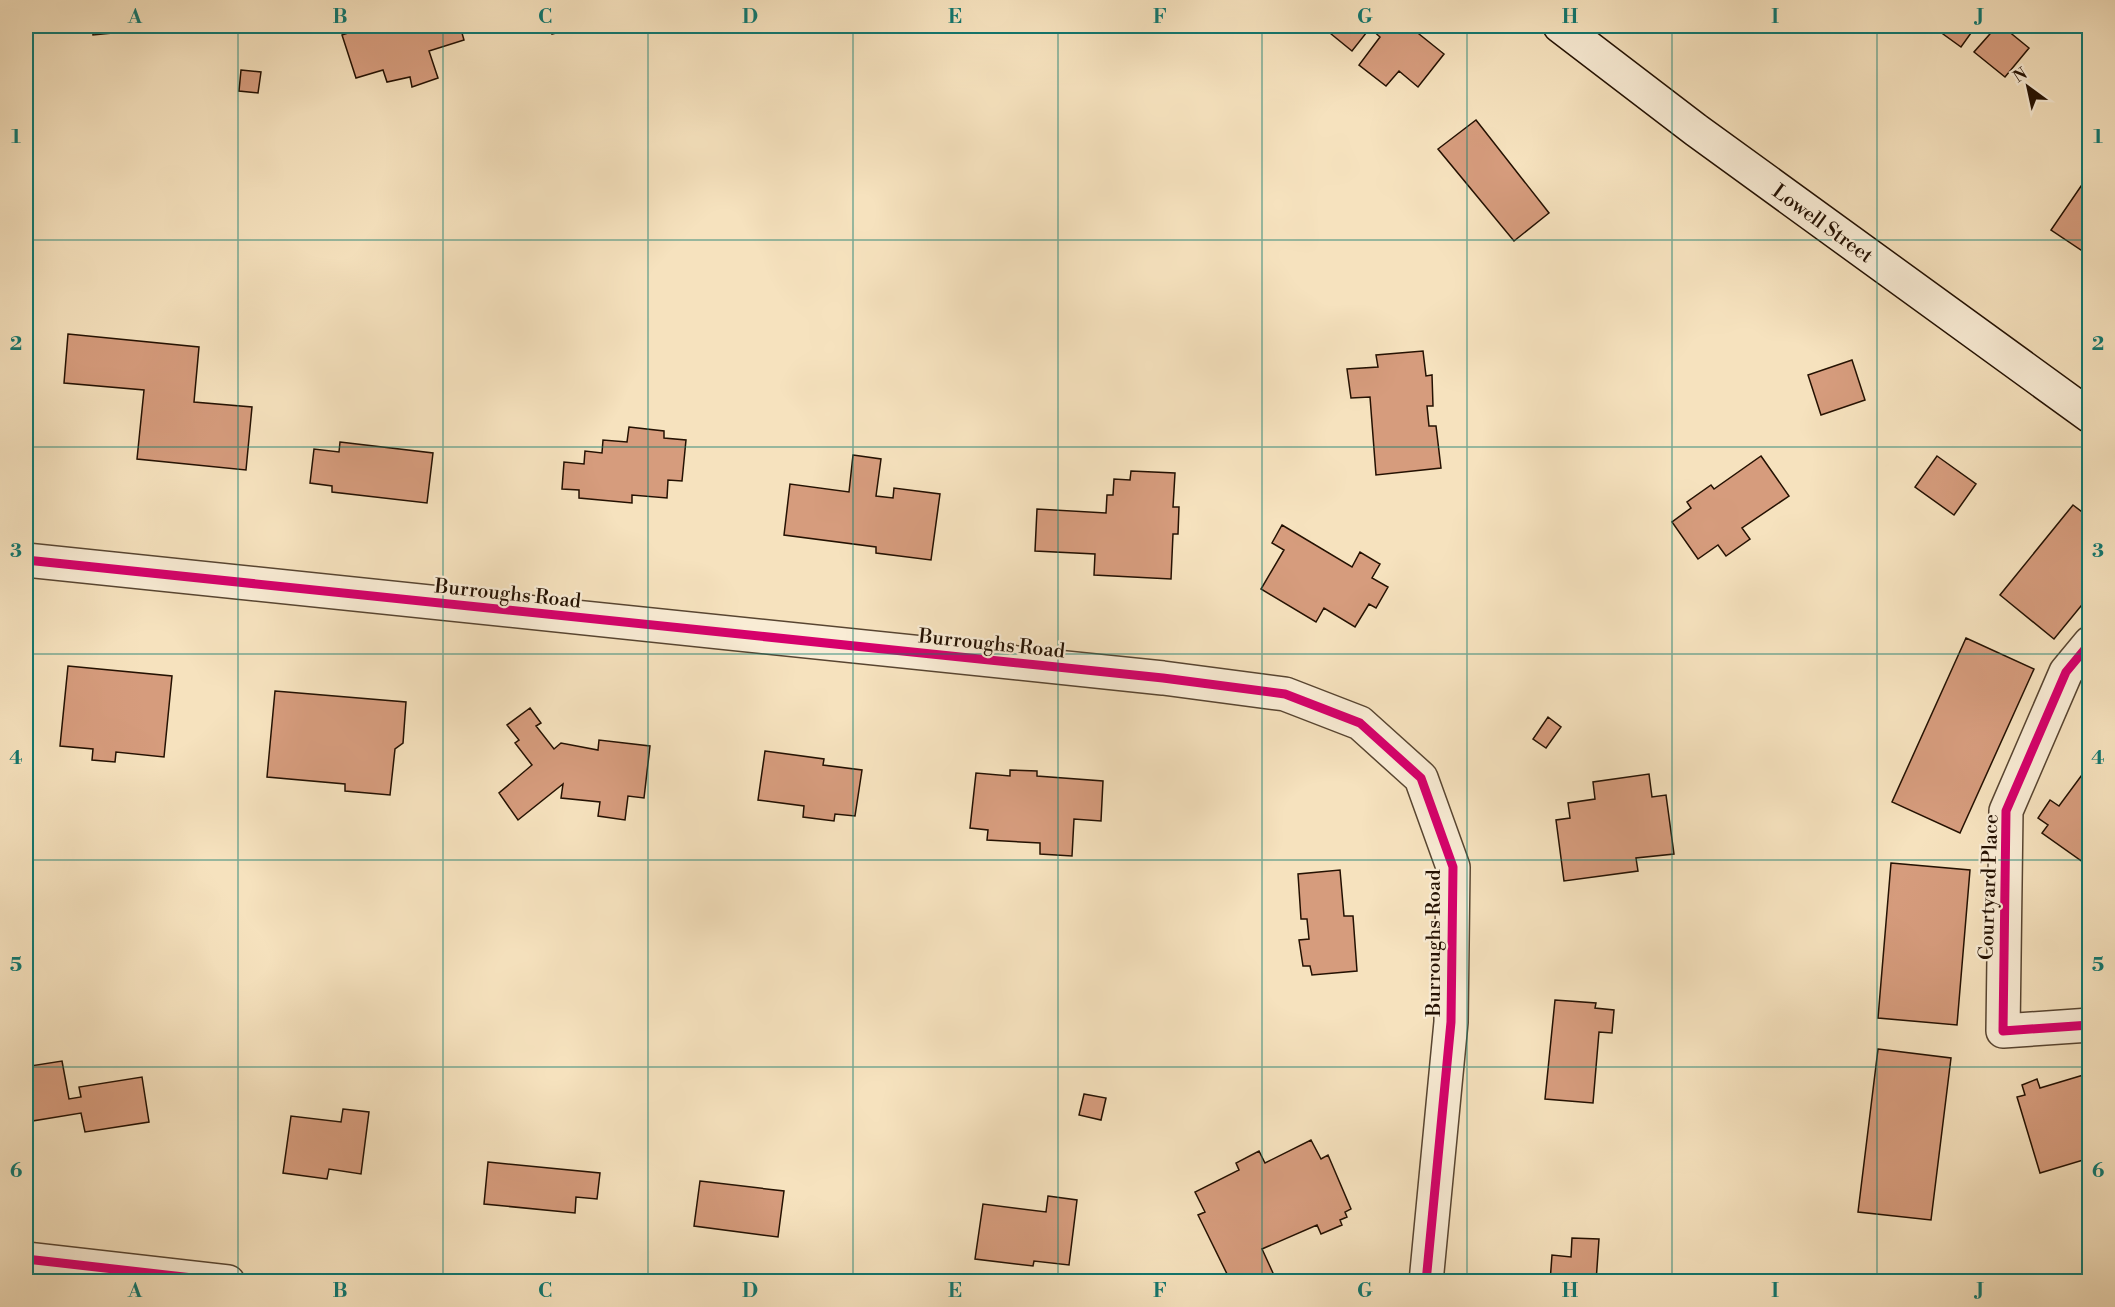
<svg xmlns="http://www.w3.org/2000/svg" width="2115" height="1307" viewBox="0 0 2115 1307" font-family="'Libre Bodoni',serif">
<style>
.building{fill:#d69c7d;stroke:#241102;stroke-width:1.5}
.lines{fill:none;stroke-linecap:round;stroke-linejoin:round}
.street-casing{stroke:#584531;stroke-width:36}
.secondary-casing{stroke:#241102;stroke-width:36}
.street{stroke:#f9ecd5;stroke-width:33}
.secondary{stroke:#f9ecd5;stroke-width:33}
.cycleway-casing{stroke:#f9ecd5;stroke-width:13}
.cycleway{stroke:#d6006c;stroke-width:9}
.grid{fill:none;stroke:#0f766e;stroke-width:1.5;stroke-opacity:0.55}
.labels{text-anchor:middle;stroke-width:4.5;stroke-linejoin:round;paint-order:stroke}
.street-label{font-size:20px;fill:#241102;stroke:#f9ecd5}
.neatline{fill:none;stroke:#0f766e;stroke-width:2}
.grid-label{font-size:20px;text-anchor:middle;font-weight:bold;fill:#0f766e}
</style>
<rect width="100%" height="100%" fill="#f6e2be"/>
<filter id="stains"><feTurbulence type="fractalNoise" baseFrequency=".00333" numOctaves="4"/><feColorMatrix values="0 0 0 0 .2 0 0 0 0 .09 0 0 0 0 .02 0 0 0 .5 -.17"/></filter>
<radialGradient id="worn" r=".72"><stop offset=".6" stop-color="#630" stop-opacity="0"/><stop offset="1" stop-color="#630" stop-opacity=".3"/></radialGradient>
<!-- building -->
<path class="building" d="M92,26h72v2l-71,7z
M369,26h91l4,14 -35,11 9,27 -26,9 -2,-10 -23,5 -4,-12 -27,8 -14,-43z
M549,26h33l-30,8z
M1328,26h81l35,28 -26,33 -19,-16 -13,15 -27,-21 21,-28 -10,-9 -18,23 -27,-22z
M1932,26h44l-15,21z
M1997,26h5l27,22 -24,29 -31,-25z
M241,70l20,2 -3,21 -19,-2z
M1476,120l73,93 -35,28 -76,-92z
M2090,173v83l-39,-26z
M68,334l131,13 -5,55 58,5 -6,63 -109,-11 7,-69 -80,-7z
M1423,351l3,25 6,-1 1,31h-6l2,20h7l5,42 -65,7 -6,-78 -19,1 -4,-29 31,-2 -2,-12z
M1852,360l13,40 -44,15 -13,-40z
M629,427l35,4v7l22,2 -4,41 -14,-1 -1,18 -35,-3v8l-53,-5v-8l-17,-1 2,-27 20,2 1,-13 17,2 1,-13 24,2z
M340,442l93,11 -6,50 -95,-11v-6l-22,-3 4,-34 25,3z
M853,455l28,4 -5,37 17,2 1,-10 46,6 -9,66 -55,-7v-6l-92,-12 6,-51 59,8z
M1761,456l28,40 -47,32 8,11 -24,17 -8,-11 -20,14 -26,-37 19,-14 -4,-6 24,-17 3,4z
M1937,456l39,28 -22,31 -39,-28z
M1131,471l44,2 -2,34h6l-1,27h-5l-2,45 -77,-4 1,-21 -60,-3 2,-42 69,4 1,-18h6l1,-16 16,1z
M2073,505l17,13v77l-36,44 -54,-44z
M1282,525l70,42 8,-15 20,12 -8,14 16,9 -12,21 -7,-4 -14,23 -31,-19 -8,14 -55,-33 23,-39 -12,-7z
M1966,638l68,31 -74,164 -68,-31z
M68,666l104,10 -8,81 -48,-5 -1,10 -23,-2 1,-11 -33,-3z
M275,691l131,11 -3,41 -8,6 -5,46 -45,-4v-7l-78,-7z
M530,708l11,15 -5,3 18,23 7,-6 37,7 1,-10 51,6 -6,52 -16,-2 -3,24 -27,-4 2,-14 -39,-4 2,-14 -45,36 -19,-27 33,-28 -17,-22 4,-3 -12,-15z
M1548,717l13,10 -15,21 -13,-9z
M765,751l59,8 -1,6 39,5 -7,46 -20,-2 -1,7 -31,-4 1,-11 -46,-6z
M2090,764v103l-48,-34 6,-8 -10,-7 12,-18 9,6z
M1010,770l27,1v5l66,5 -2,40 -27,-2 -2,37 -32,-2v-11l-53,-3 1,-10 -18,-2 6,-55 34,3z
M1649,774l3,23 14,-2 8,59 -38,4 2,13 -74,10 -8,-61 14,-2 -2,-15 27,-4 -2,-17z
M1891,863l79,7 -13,155 -79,-7z
M1340,870l4,46h9l4,55 -45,4 -2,-9h-7l-4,-26 10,-1 -2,-20h-6l-3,-45z
M1555,1000l41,3 -1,5 19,2 -2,23 -13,-1 -6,71 -48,-4z
M1878,1049l73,9 -20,162 -73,-8z
M62,1061l7,38 12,-2 -2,-10 63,-10 7,45 -64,10 -4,-19 -55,9v-45l6,-1 -2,-10z
M2090,1073v85l-50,15 -23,-76 8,-2 -3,-10 15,-6 3,9z
M1084,1094l22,4 -5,22 -22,-5z
M343,1109l26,3 -8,62 -32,-5 -2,10 -44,-6 8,-57 50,6z
M1311,1140l10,19 7,-4 23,54 -6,3 2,5 -7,3 2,5 -21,9 -4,-9 -55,24 11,24 -10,4 2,5h-34l-33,-67 7,-3 -10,-20 44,-22 -3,-7 23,-12 6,12z
M488,1162l112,11 -3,26 -21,-2 -1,16 -91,-9z
M700,1181l84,10 -6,46 -84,-11z
M1048,1196l29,4 -8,65 -35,-4 -1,5 -58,-7 8,-55 63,8z
M1572,1238l27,1 -3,43h-46l2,-27 19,2z"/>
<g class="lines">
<defs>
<path id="street" d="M26,560l1137,118 122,16 75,29 61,55 32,89 -2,155 -25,260
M2090,643l-24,29 -60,139 -3,220 87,-6
M26,1259l202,23"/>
<path id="secondary" d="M1560,26l136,104 394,286"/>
</defs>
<!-- street casing -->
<use href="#street" class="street-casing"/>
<!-- secondary casing -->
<use href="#secondary" class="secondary-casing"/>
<!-- street -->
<use href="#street" class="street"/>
<!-- secondary -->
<use href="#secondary" class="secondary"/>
<defs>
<path id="cycleway" d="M26,560l1137,118 122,16 75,29 61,55 32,89 -2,155 -25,260
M2090,643l-24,29 -60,139 -3,220 87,-6
M26,1259l202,23"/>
</defs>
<!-- cycleway casing -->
<use href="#cycleway" class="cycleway-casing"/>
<!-- cycleway -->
<use href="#cycleway" class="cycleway"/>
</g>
<!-- grid -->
<path class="grid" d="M238,26v1256M443,26v1256M648,26v1256M853,26v1256M1058,26v1256M1262,26v1256M1467,26v1256M1672,26v1256M1877,26v1256M26,240h2064M26,447h2064M26,654h2064M26,860h2064M26,1067h2064"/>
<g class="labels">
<!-- street labels -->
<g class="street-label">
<text transform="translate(1823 223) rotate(36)" y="7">Lowell Street</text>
<text transform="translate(508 593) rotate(6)" y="7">Burroughs Road</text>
<text transform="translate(992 643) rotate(6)" y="7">Burroughs Road</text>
<text transform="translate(1988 887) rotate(-88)" y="7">Courtyard Place</text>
<text transform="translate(1433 943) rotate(-90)" y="7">Burroughs Road</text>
</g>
</g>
<!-- margin -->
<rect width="2115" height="1307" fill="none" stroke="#f6e2be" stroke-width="66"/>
<!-- north arrow -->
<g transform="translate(2028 87) rotate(327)" stroke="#f9ecd5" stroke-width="4.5" paint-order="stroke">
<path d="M0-4.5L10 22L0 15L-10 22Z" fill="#241102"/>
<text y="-9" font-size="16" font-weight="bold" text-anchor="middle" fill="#241102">N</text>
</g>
<rect x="33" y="33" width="2049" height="1241" class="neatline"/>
<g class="grid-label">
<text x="135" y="23">A</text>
<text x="340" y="23">B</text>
<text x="545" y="23">C</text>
<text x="750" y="23">D</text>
<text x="955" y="23">E</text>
<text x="1160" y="23">F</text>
<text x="1365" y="23">G</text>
<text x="1570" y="23">H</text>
<text x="1775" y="23">I</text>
<text x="1980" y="23">J</text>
<text x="16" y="143">1</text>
<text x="2098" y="143">1</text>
<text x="16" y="350">2</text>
<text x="2098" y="350">2</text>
<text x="16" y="557">3</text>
<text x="2098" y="557">3</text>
<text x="16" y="764">4</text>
<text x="2098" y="764">4</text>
<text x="16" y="971">5</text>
<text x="2098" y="971">5</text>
<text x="16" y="1177">6</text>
<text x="2098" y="1177">6</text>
<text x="135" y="1297">A</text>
<text x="340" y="1297">B</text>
<text x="545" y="1297">C</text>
<text x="750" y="1297">D</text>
<text x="955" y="1297">E</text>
<text x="1160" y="1297">F</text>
<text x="1365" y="1297">G</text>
<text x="1570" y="1297">H</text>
<text x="1775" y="1297">I</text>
<text x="1980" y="1297">J</text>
</g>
<rect width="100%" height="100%" filter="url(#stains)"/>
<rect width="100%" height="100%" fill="url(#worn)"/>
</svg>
